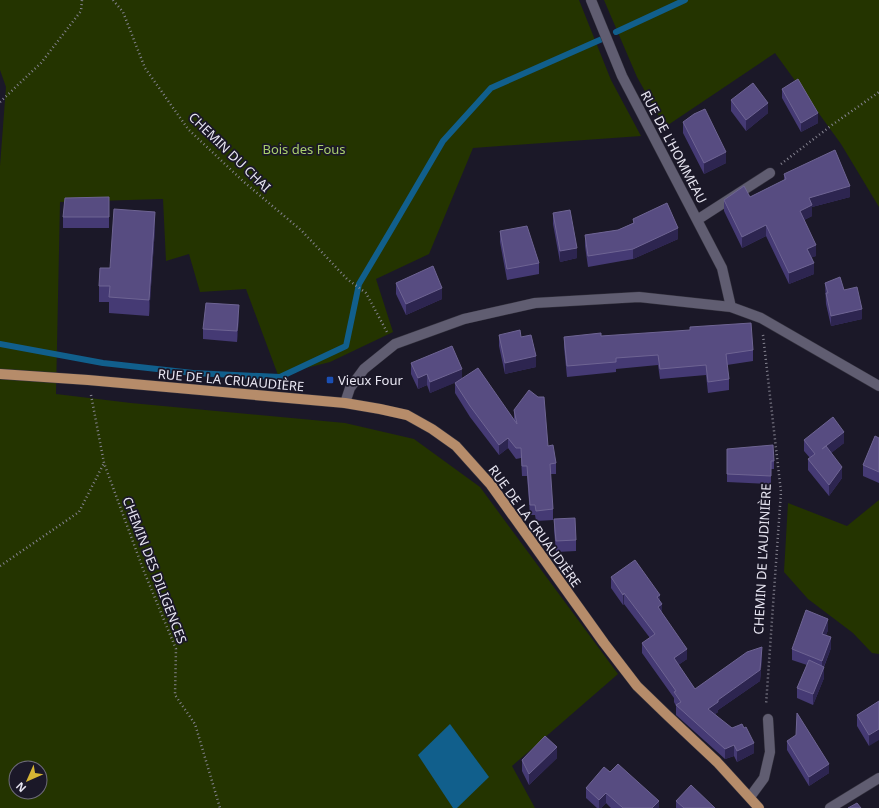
<svg xmlns="http://www.w3.org/2000/svg" width="879" height="808" viewBox="0 0 879 808" font-family="'Noto Sans',sans-serif">
<style>
.green{fill:#243400;fill-rule:evenodd}
.water{fill:#115f8c}
.lines{fill:none;stroke-linecap:round;stroke-linejoin:round}
.stream{stroke:#115f8c;stroke-width:6}
.minor-casing{stroke:#33313d;stroke-width:11}
.major-casing{stroke:#33313d;stroke-width:11}
.path{stroke:#868491;stroke-width:2.5;stroke-dasharray:1 3;stroke-linecap:butt}
.minor{stroke:#605d71;stroke-width:10}
.major{stroke:#b68c6a;stroke-width:10}
.wall{fill:#453a74}
.shaded-wall{fill:#2d2550}
.building{fill:#574c81;stroke:#6e6493}
.transit-dot{fill:#1a4fb4;stroke:#1b1828;stroke-width:1.5}
.labels{text-anchor:middle;stroke-width:3.5;stroke-linejoin:round;paint-order:stroke}
.street-label{font-size:13px;fill:#e8e6f2;stroke:#1b1828}
.park-label{font-size:13px;fill:#aacf6d;stroke:#1b1828}
.poi-label{font-size:13px;fill:#e8e6f2;stroke:#1b1828;text-anchor:start}
</style>
<rect width="100%" height="100%" fill="#1b1828"/>
<!-- green -->
<path class="green" d="M0,0h579l32,80 30,56 -168,12 -44,106 -53,25 17,53 -63,30 -52,13 -32,-86 -46,3 -11,-38 -23,7 -3,-62 -103,3 -4,192 75,9 214,20 69,16 66,48 138,187 -106,92 23,42h-535v-642l6,-79 -6,-17zM16,768h24v24h-24z
M604,0h275v207l-38,-63 -66,-91 -110,74 -28,-50z
M879,500v154l-7,-1 -19,-20 -45,-34 -24,-27 4,-69 59,23z"/>
<!-- water -->
<path class="water" d="M450,724l39,53 -32,31h-4l-35,-53z"/>
<g class="lines">
<!-- stream -->
<path class="stream" d="M616,32l69,-32
M0,344l103,19 90,10 87,4 66,-31 13,-62 32,-54 52,-89 48,-53 111,-49"/>
<defs>
<path id="minor" d="M591,0l31,76 100,192 9,39
M697,220l73,-47
M345,403l5,-15 14,-19 31,-25 69,-25 71,-16 104,-6 92,10 30,11 118,68
M750,797l14,-19 6,-26 -2,-33
M830,808l49,-30"/>
<path id="major" d="M0,374l88,6 257,23 35,6 27,6 25,14 24,17 35,39 113,158 33,43 31,30 49,46 42,46"/>
</defs>
<!-- minor casing -->
<use href="#minor" class="minor-casing"/>
<!-- major casing -->
<use href="#major" class="major-casing"/>
<!-- path -->
<path class="path" d="M113,0l10,12 22,56 43,61 56,53 58,49 45,48 19,14 21,39
M0,102l41,-39 40,-52 1,-11
M781,164l51,-39 47,-33
M763,335l18,157 -15,213
M91,395l13,68 39,106 33,80 -1,46 20,29 25,84
M0,566l79,-54 25,-49"/>
<!-- minor -->
<use href="#minor" class="minor"/>
<!-- major -->
<use href="#major" class="major"/>
</g>
<!-- wall -->
<path class="wall" d="M782,89l36,34 -17,9 -19,-34z
M731,100l37,13 -22,18 -15,-20z
M683,122l43,41 -22,11 -21,-41z
M784,174l66,23 -38,10v9l-8,4 12,36 -4,1 2,17 -25,10 -23,-48 -24,12 -18,-37v-11l26,-3 34,-17z
M109,197v31h-46v-11z
M553,213l24,45 -17,4 -7,-38z
M633,219l45,20 -45,20 -45,8 -3,-21v-11l33,-5 15,-7z
M155,228l-6,88 -40,-3v-11h-10v-16l11,-18z
M500,231l39,32v11l-32,6 -7,-38z
M396,283l46,16 -36,16 -10,-21z
M825,283l19,7 18,29 -31,7 -5,-22z
M239,316l-2,26 -34,-3v-10z
M499,335l22,2 15,30 -31,7 -6,-28z
M601,336l152,14v11l-26,4 2,14v11l-21,3 -2,-18 -46,4 -2,-14 -42,4v3l-49,5 -3,-30v-10z
M411,363l51,16 52,41v-10l34,36 8,17v11h-6l3,35v11l-17,1 -1,-6h-5l-3,-39h-5l-1,-18 -5,1 -8,-11 -9,7 -29,-38 -15,-24v-10l3,-2 -28,12 -3,-8 -9,4 -7,-15z
M879,438v45l-16,-7v-11z
M804,440l40,3 -13,10 11,25 -13,18 -21,-26v-11l2,-1 -6,-7z
M727,449l47,12v8h-3v15l-44,-2z
M554,519l22,21v11l-20,1 -2,-22z
M611,577l49,23 2,14 25,45 -9,6 17,24 67,-32 -2,24 -42,29v2l-3,2 39,39 -17,9 -3,-6 -9,3 -49,-44v-9l-2,-4v-4l-32,-45v-10l8,-5 -26,-34 -1,1 -12,-17z
M828,630l-2,5 5,13 -7,19v11l-11,27 -16,-7v-10l10,-23 -15,-5v-11z
M879,701l-10,45 -12,-20v-11z
M787,741l42,32 -20,13 -22,-36z
M557,758l-28,27 -7,-14v-11z
M610,772l49,36h-48l-5,-5 -5,5h-4l-11,-10v-10z
M676,801l39,7h-39z"/>
<!-- shaded-wall -->
<path class="shaded-wall" d="M768,103v10l-22,18v-11z
M818,113v10l-17,9v-9z
M726,152v11l-22,11v-11z
M850,186v11l-38,10v9l-12,6v-11l9,-13z
M155,212v16l-6,88v-16z
M766,225v11l-24,12v-11z
M678,228v11l-45,20v-10z
M816,245v11l-9,3v-10z
M577,248v10l-17,4v-11z
M814,263v11l-25,10v-11z
M442,288v11l-36,16v-11z
M239,305v11l-2,26v-11z
M862,309v10l-31,7v-10z
M536,356v11l-31,7v-11z
M462,369v11l-32,13v-11z
M427,374v11l-9,4v-11z
M844,432v11l-22,17v-11z
M508,438v10l-9,7v-10z
M842,467v11l-13,18v-11z
M624,593v11l-1,1v-10z
M660,595v11l2,-2v10l-5,-6v-11z
M828,619v11l-6,15v-11z
M831,637v11l-9,23v-10z
M762,647v10l-2,24 -42,29v2l-10,7v-10z
M687,649v10l-13,9v-10z
M824,667v11l-11,27v-11z
M879,729v11l-10,6v-11z
M754,743v10l-17,9v-11z
M734,745v11l-9,3v-10z
M557,747v11l-28,27v-11z
M829,764v9l-20,13v-9z
M606,793v10l-5,5h-2v-8z
M659,801v7h-7z"/>
<!-- building -->
<path class="building" d="M798,79l20,34 -17,10 -19,-34z
M753,83l15,20 -22,17 -15,-20z
M705,109l21,43 -22,11 -21,-41 11,-8z
M835,150l15,36 -41,12 3,7 -12,6 16,34 -9,4 7,14 -25,10 -23,-48 -24,12 -18,-37 20,-14 6,11 36,-18 -2,-5z
M109,197v20h-46l2,-19z
M667,203l11,25 -45,21 -45,7 -3,-21 33,-5 16,-7 -1,-4z
M114,209l41,3 -6,88 -40,-3 1,-11h-11l1,-18h10z
M570,210l7,38 -17,3 -7,-38z
M527,226l12,37 -32,6 -7,-38z
M433,266l9,22 -36,16 -10,-21z
M840,277l4,13 13,-3 5,22 -31,7 -5,-23h2l-3,-10z
M206,303l33,2 -2,26 -34,-2z
M751,323l2,27 -27,4 3,25 -21,3 -2,-17 -46,4 -2,-14 -42,3v4l-49,4 -3,-29 37,-4v3l89,-6v-3z
M520,330l1,7 10,-2 5,21 -31,7 -6,-28z
M452,346l10,23 -32,13 -3,-8 -9,4 -7,-15z
M478,368l39,56 -3,-14 15,-20 9,7h6l4,49 5,-1 3,18 -6,1 3,45 -17,2 -1,-6h-5l-3,-39h-5l-1,-18h-5l-8,-10 -9,7 -29,-39 -15,-23z
M833,417l11,15 -22,17 4,-3 16,21 -13,18 -21,-26 7,-5 -11,-14z
M875,436l4,2v34l-16,-7z
M773,445l1,16h-3v15l-44,-2v-25z
M575,518l1,22 -20,1 -2,-22z
M635,560l25,35 -3,2 5,7 -4,3 29,42 -13,9 21,31 52,-37 15,-5 -2,23 -42,30v2l-10,7 24,19 10,-4 2,4 2,-1 8,16 -17,8 -3,-6 -9,4 -49,-44 5,-3 -7,-10 2,-1 -34,-48 13,-9 -31,-41 -1,2 -12,-18z
M806,610l22,9 -6,15 9,3 -9,24 -30,-12z
M809,660l15,7 -11,27 -16,-6z
M879,701v28l-10,6 -12,-20z
M797,713l32,51 -20,13 -22,-36 9,-6z
M545,736l12,11 -28,27 -7,-14z
M618,764l41,37 -7,7h-29l-17,-15 -7,7 -13,-12 18,-21 6,5z
M691,785l24,23h-31l-8,-7z
M857,803l4,5h-13z"/>
<!-- markers -->
<rect class="transit-dot" x="326" y="376" width="8" height="8" rx="2"/>
<g class="labels">
<!-- street labels -->
<g class="street-label">
<text transform="translate(674 147) rotate(62)" y="5">RUE DE L'HOMMEAU</text>
<text transform="translate(230 152) rotate(44)" y="5">CHEMIN DU CHAI</text>
<text transform="translate(231 380) rotate(5)" y="5">RUE DE LA CRUAUDIÈRE</text>
<text transform="translate(535 526) rotate(54)" y="5">RUE DE LA CRUAUDIÈRE</text>
<text transform="translate(762 559) rotate(-87)" y="5">CHEMIN DE L'AUDINIÈRE</text>
<text transform="translate(155 570) rotate(69)" y="5">CHEMIN DES DILIGENCES</text>
</g>
<!-- park labels -->
<g class="park-label">
<text x="304" y="154">Bois des Fous</text>
</g>
<!-- poi labels -->
<g class="poi-label">
<text x="338" y="385">Vieux Four</text>
</g>
</g>
<!-- north arrow -->
<g transform="translate(28 780) rotate(225)"><circle r="19" fill="#1b1828" stroke="#6d6a79"/>
<path d="M0-3L7 15L0 10L-7 15Z" fill="#d6b534"/>
<text y="-6" font-size="11" font-weight="bold" text-anchor="middle" fill="#e8e6f2">N</text>
</g>
</svg>
